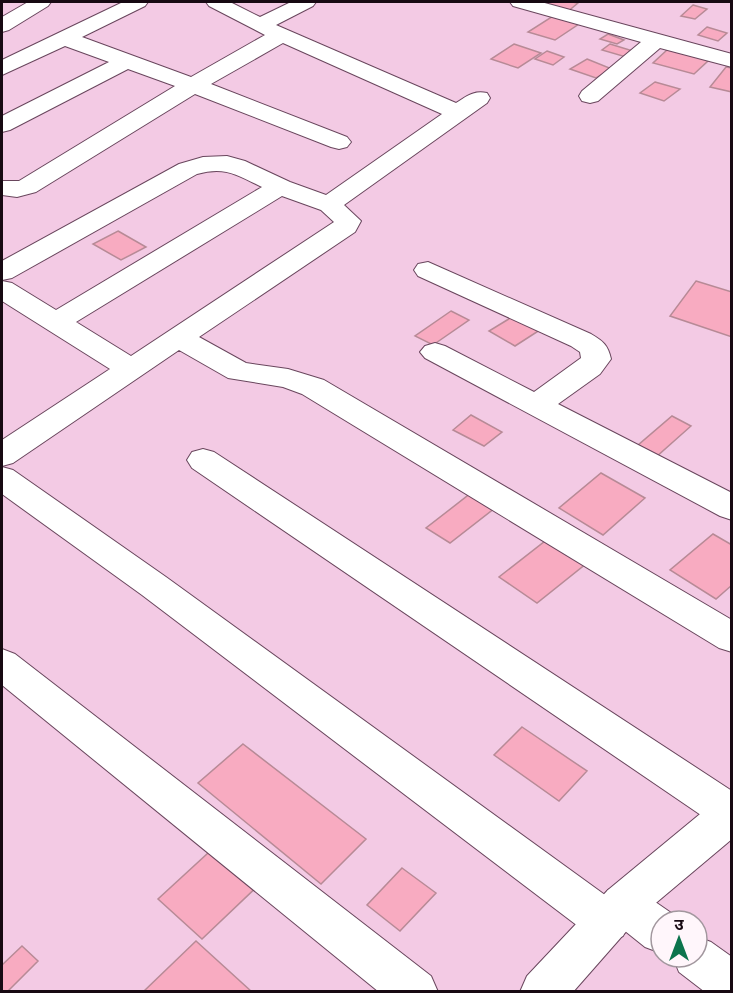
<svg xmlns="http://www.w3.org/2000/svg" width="733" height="993" viewBox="0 0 733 993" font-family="'Noto Serif','Noto Sans Devanagari',serif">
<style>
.building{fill:#f8abc1;stroke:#b78a96;stroke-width:1.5}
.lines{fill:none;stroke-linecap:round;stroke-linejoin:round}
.street-casing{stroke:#69465d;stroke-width:2}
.secondary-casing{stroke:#69465d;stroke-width:2}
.street{fill:#fff;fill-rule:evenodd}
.secondary{fill:#fff;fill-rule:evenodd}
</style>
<rect width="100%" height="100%" fill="#f3cae4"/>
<!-- building -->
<path class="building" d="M526,2h46l6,1 -12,10z
M693,5l14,4 -12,10 -14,-3z
M553,16l26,8 -24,16 -27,-8z
M707,27l20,6 -9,8 -20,-6z
M608,34l16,6 -7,4 -17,-5z
M514,44l27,9 -23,15 -27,-9z
M610,44l23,7 -7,6 -24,-7z
M668,49l41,11 -15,14 -41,-11z
M547,51l17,6 -11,8 -18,-6z
M587,59l25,10 -16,9 -26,-9z
M726,67l6,1v24l-22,-5z
M655,82l25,7 -16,12 -24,-8z
M118,231l28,16 -25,13 -28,-16z
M696,281l36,11v45l-62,-21z
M451,311l18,9 -36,25 -18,-9z
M517,314l26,14 -28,18 -26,-15z
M471,415l31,17 -18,14 -31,-16z
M672,416l19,10 -35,31 -19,-11z
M601,473l44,25 -42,37 -44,-27z
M471,493l24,15 -45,35 -24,-15z
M713,534l19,11v40l-16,14 -46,-29z
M549,538l38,25 -50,40 -38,-26z
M522,727l65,44 -28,30 -65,-46z
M243,744l123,95 -45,45 -123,-101z
M220,842l44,38 -62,59 -44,-40z
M402,868l34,25 -36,38 -33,-26z
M196,941l56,51h-109z
M22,946l16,15 -31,31h-5v-27z"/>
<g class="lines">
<defs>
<path id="street" d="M28,2h23l-3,4 -39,24 -7,2v-15z
M123,2h25l-3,4 -63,31 109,40 74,-42 -56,-29 -3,-4h24l30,15 31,-15h25l-3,4 -37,19 180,78c11,-7 18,-13 31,-10l3,5 -3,5 -143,102 17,16 -6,11 -156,105 47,26 42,6 36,11 408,240v32l-13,-4 -417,-254 -19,-7 -55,-9 -49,-28 -166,113 -11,3v-26l108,-71 -108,-68v-20l10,2 44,27 206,-123c-25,-12 -37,-21 -65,-13l-185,104 -10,2v-19l177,-97 24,-7 24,-1 18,5 45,21 36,13 116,-81 -159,-71 -72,41 136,53 4,5 -4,5 -8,2 -8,-2 -136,-53 -159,98 -19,5 -15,-2v-14h17l156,-95 -47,-17 -118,61 -8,2v-16l107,-54 -44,-16 -63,29v-15zM282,196l39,14 13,12 -203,134 -55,-34z
M510,2h31l191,52v13l-72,-19 -62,53 -8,2 -8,-2 -3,-5 3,-5 59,-49 -128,-36z
M428,262l163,72c12,7 17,11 20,25l-11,15 -42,30 174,89v27l-12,-4 -295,-158 -5,-6 5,-6 10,-3 10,3 89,46 47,-34 -1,-6 -9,-6 -153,-70 -4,-6 4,-6z
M203,449l11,3 518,339v40l-15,-5 -525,-358 -5,-8 5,-8z
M2,467l11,3 153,107 439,318 3,-5 15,-6 15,6 39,27 1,4h-17v32l-16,-6 -20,-16 -2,5 -16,6 -16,-6 -449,-341 -140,-101z
M2,649l13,5 416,322 7,16h-59l-377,-307z
M697,937l14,5 21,15v35h-27l-26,-20 -6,-15h24z"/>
<path id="secondary" d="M732,795v44l-94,79 -65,74h-53l7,-16 81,-86 109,-90z"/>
</defs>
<!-- street casing -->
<use href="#street" class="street-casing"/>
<!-- secondary casing -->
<use href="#secondary" class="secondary-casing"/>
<!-- street -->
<use href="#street" class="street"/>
<!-- secondary -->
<use href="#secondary" class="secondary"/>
</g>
<!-- border -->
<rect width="733" height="993" fill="none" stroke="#170912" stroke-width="6"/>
<!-- north arrow -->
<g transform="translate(679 939)"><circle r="28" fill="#fff6fb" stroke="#a2979e" stroke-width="1.5"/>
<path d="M0-4.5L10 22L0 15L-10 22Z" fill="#0c744d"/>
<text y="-9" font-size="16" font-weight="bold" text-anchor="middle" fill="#170912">उ</text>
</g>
</svg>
